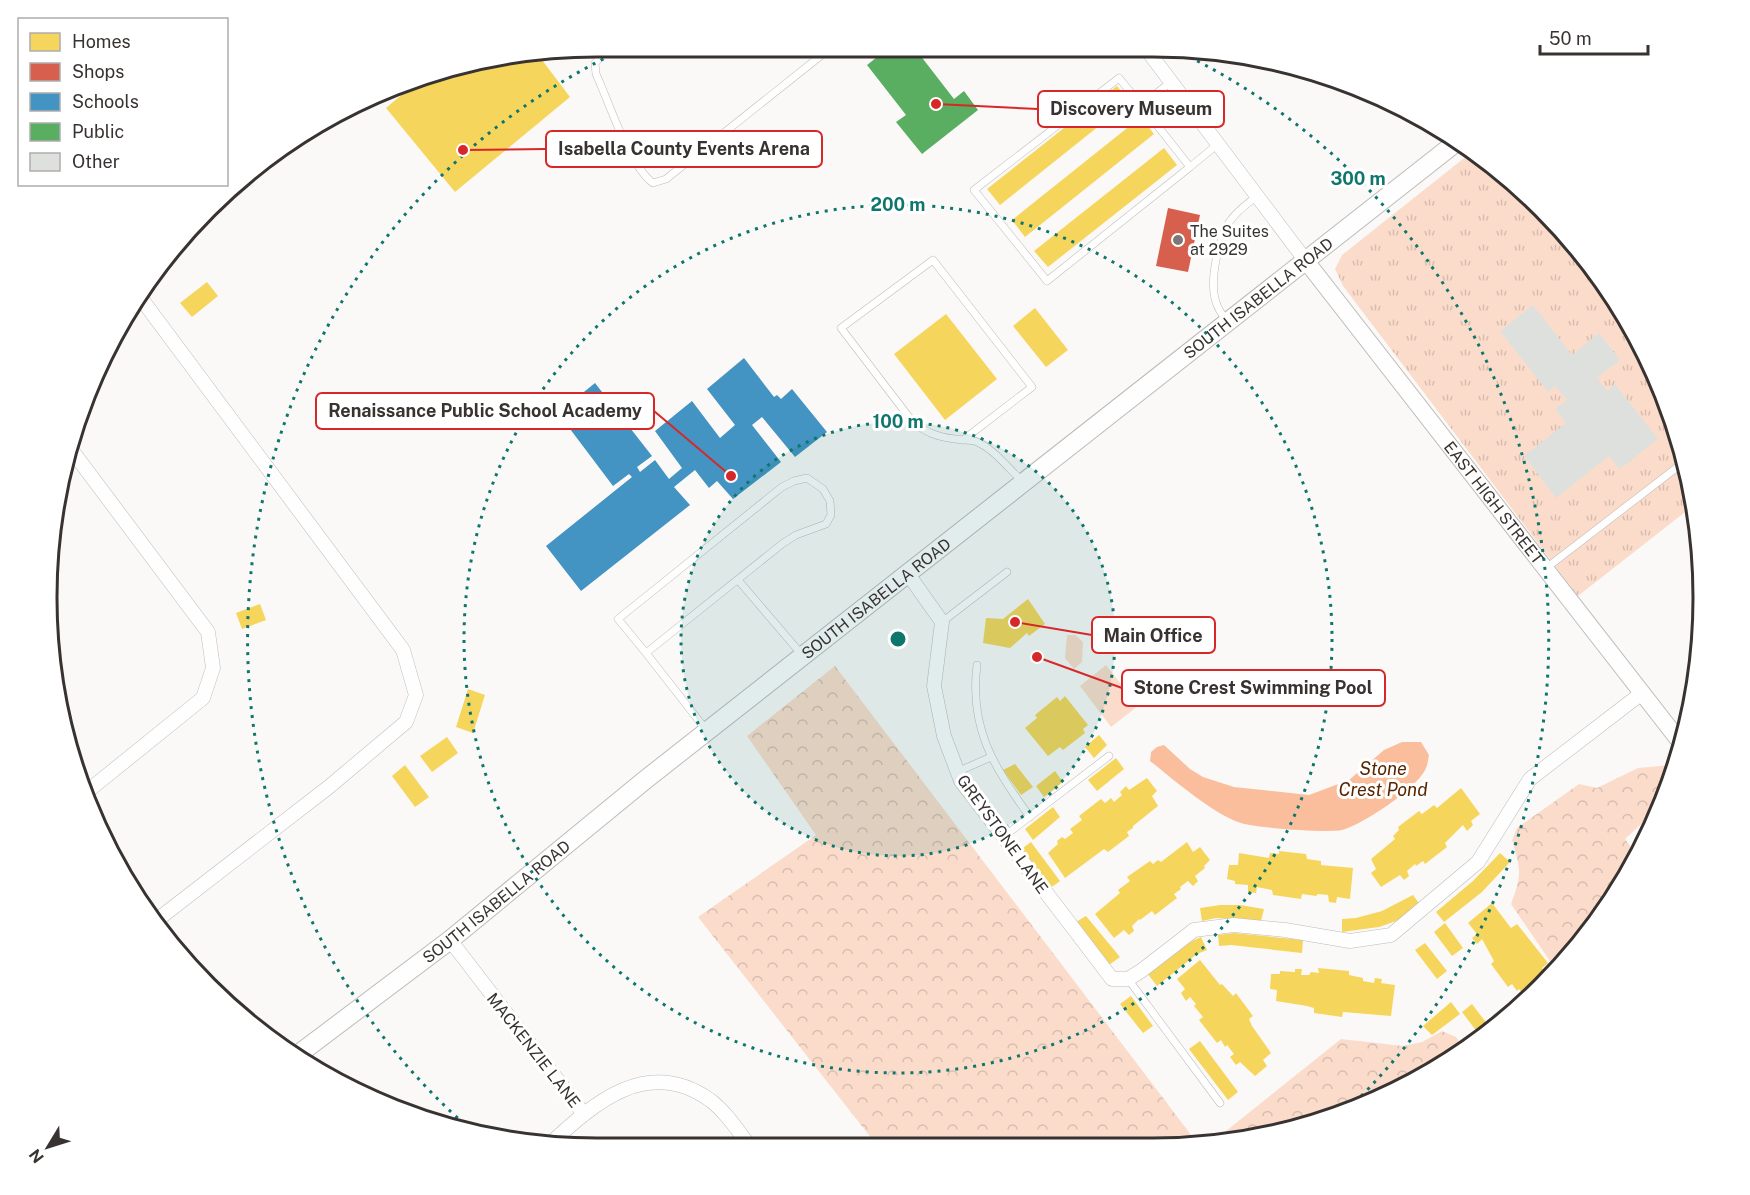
<svg xmlns="http://www.w3.org/2000/svg" width="1750" height="1195" viewBox="0 0 1750 1195" font-family="'Public Sans',sans-serif">
<style>
.grass{fill:url(#grass-tufts)}
.forest{fill:url(#forest-crowns)}
.park{fill:#fbdccb}
.water{fill:#fabe9d}
.homes{fill:#f6d55c}
.shops{fill:#d6604d}
.schools{fill:#4393c3}
.public{fill:#5aae61}
.building{fill:#dee0de}
.lines{fill:none;stroke-linecap:round;stroke-linejoin:round}
.service-casing{stroke:#bebbb9;stroke-width:8}
.minor-casing{stroke:#bebbb9;stroke-width:15}
.tertiary-casing{stroke:#bebbb9;stroke-width:18}
.secondary-casing{stroke:#bebbb9;stroke-width:20}
.service{stroke:#fefefe;stroke-width:7}
.minor{stroke:#fefefe;stroke-width:14}
.tertiary{stroke:#fefefe;stroke-width:16}
.secondary{stroke:#fefefe;stroke-width:18}
.ring{fill:none;stroke:#0f766e;stroke-width:3;stroke-dasharray:3 6}
.poi-dot{fill:#7c7876;stroke:#fff;stroke-width:2}
.labels{text-anchor:middle;stroke-width:6;stroke-linejoin:round;paint-order:stroke}
.poi-label{font-size:16px;fill:#383331;stroke:#fff;text-anchor:start}
.street-label{font-size:16px;fill:#383331;stroke:#fff}
.water-label{font-size:18px;font-style:italic;fill:#592500;stroke:#fff}
.rim{fill:none;stroke:#383331;stroke-width:3}
.centre{fill:#0f766e;stroke:#fff;stroke-width:3}
.ring-label{font-size:18px;text-anchor:middle;font-weight:bold;fill:#0f766e;stroke:#fff;stroke-width:6;stroke-linejoin:round;paint-order:stroke}
.leader{fill:none;stroke:#d62828;stroke-width:2}
.callout-dot{fill:#d62828;stroke:#fff;stroke-width:2}
.callout{fill:#fff;stroke:#d62828;stroke-width:2}
.callout-label{font-size:18px;text-anchor:middle;font-weight:bold;fill:#383331}
</style>
<defs>
<pattern id="grass-tufts" width="24" height="20" patternUnits="userSpaceOnUse" patternTransform="scale(1.5)"><rect width="24" height="20" fill="#fbdccb"/><path d="M3 7l-1-3M5 7V3M7 7l1-3M15 17l-1-3M17 17v-4M19 17l1-3" fill="none" stroke="#d8bdaf"/></pattern>
<pattern id="forest-crowns" width="20" height="18" patternUnits="userSpaceOnUse" patternTransform="scale(1.5)"><rect width="20" height="18" fill="#fbdccb"/><path d="M2 6a3 3 0 1 1 6 0M12 15a3 3 0 1 1 6 0" fill="none" stroke="#d8bdaf"/></pattern>
</defs>
<rect width="100%" height="100%" fill="#fbf9f7"/>
<!-- grass -->
<path class="grass" d="M1468,155l74,53 68,83 51,95 32,104 1,15 -116,91 -235,-310 -8,-17 7,-14z"/>
<!-- forest -->
<path class="forest" d="M835,666l363,478 -46,4h-273l-181,-231 118,-82 -69,-99z
M1671,765l3,3 -11,36 -38,35 12,16 -26,48 -55,67 -45,-66c11,-30 10,-33 1,-64l5,-12 62,-44 18,4 41,-20z
M1442,1031l14,6 10,13 -7,5 -95,51 -104,32 -49,5 130,-104 62,7 19,-4z"/>
<!-- park -->
<path class="park" d="M1067,635h8l8,7 -1,20 -8,7 -9,-11z
M1106,665l32,41 -27,21 -31,-41z"/>
<!-- water -->
<path class="water" d="M1402,742h19l8,13c-1,4 -1,9 -3,13 -8,20 -64,57 -84,62 -14,3 -86,-2 -101,-7 -27,-8 -68,-44 -91,-62l1,-9 6,-5 7,-2 26,24 13,8 31,10 75,8 40,-15 35,-30z"/>
<!-- homes -->
<path class="homes" d="M539,56l31,41 -115,95 -69,-84 39,-33z
M1117,86l12,16 -129,103 -13,-16z
M1141,117l13,17 -129,103 -13,-17z
M1164,148l13,17 -129,102 -14,-16z
M207,282l11,14 -26,21 -12,-14z
M1035,308l33,42 -22,17 -33,-41z
M946,314l51,65 -52,41 -51,-66z
M1028,599l17,25 -16,12 -2,-3 -17,15 -27,-5 3,-25 17,1z
M260,604l6,16 -24,9 -6,-16z
M468,689l17,6 -12,38 -17,-6z
M1065,696l23,29 -5,4 2,4 -22,17 -3,-3 -12,9 -23,-28 12,-10 -2,-3 22,-18 3,4z
M1099,735l8,10 -13,13 -9,-11z
M447,737l11,16 -26,19 -12,-16z
M1116,758l8,11 -27,22 -9,-11z
M1015,764l18,23 -12,8 -18,-25z
M405,765l24,32 -14,10 -23,-31z
M1055,771l8,11 -19,15 -8,-11z
M1147,778l10,13 -5,5 6,10 -25,20v2l-6,4 2,4 -21,16 -4,-3 -39,29 -17,-25 10,-9 -1,-3 5,-4 3,2 8,-6 -3,-4 12,-9 -3,-4 22,-17 4,4 6,-5 3,4 8,-7 -2,-3 6,-6 3,4z
M1461,788l19,26 -9,7 2,4 -6,6 -4,-6 -18,18 2,4 -22,17 -2,-3 -7,5 -1,-2 -8,7 2,5 -5,4 -4,-5 -19,12 -10,-14 5,-4 -5,-10 24,-20 -2,-3 6,-6 -1,-3 21,-16 3,3 12,-9 3,3z
M1053,807l7,10 -27,23 -8,-11z
M1031,842l29,39 -11,8 -29,-39z
M1187,842l6,10 7,-5 10,13 -6,6 1,2 -10,8 3,5 -5,5 -5,-5 -8,6 1,2 -7,5 3,4 -22,17 -3,-4 -12,9 -1,-1 -7,7 2,5 -5,4 -5,-5 -10,8 -19,-24 25,-21 -2,-3 12,-9 -3,-4 23,-16 3,3 5,-4 3,2z
M1279,851l27,3 1,5 14,2v4l32,3 -3,31 -13,-2 -1,6 -7,-1 -1,-7 -10,-1 -2,2 -14,-2 -1,5 -28,-4 -1,-5 -15,-3 -1,6 -8,-1v-7l-13,-1v-3l-8,-2 2,-14h9l1,-12 30,5 1,-5 9,1z
M1500,853l10,9 -28,30 -38,30 -8,-10 37,-31z
M1413,895l8,11 -22,14 -20,7 -37,5v-13l14,-1 26,-7z
M1492,903l19,25 6,-4 31,39 -6,5 8,9 -22,22 -9,-10 -2,2 -5,-7 -4,3 -17,-23 3,-3 -12,-22 -5,5 -5,-6 5,-4 -9,-11z
M1220,905h20l24,4 -3,12 -45,-3 -14,3 -2,-13z
M1086,916l34,41 -11,8 -33,-43z
M1445,923l18,25 -11,8 -18,-24z
M1234,933l69,7 -1,13 -71,-8 -12,1 -1,-11z
M1201,937l6,13 -10,4 -40,32 -10,-13 43,-31z
M1425,943l22,28 -10,8 -22,-29z
M1200,960l20,25 2,-1 11,12 3,-3 17,23 -4,3 3,7 19,27 -8,7 4,6 -12,10 -15,-14 -4,3 -6,-8 4,-3 -7,-9 -2,2 -4,-7 -4,3 -18,-23 4,-3 -9,-11 2,-2 -6,-7 -4,4 -5,-8 4,-4 -8,-10z
M1318,968l31,3v4l14,3v3l11,2 1,-5 7,1 -1,4 14,2 -4,31 -48,-4 -1,5 -28,-4v-5l-7,-2 -31,-5 1,-11 -7,-1 1,-15h9v-3l15,1v-3h7l-1,6h8l2,-3 8,1z
M1131,996l22,30 -10,7 -23,-29z
M1451,1002l9,12 -28,21 -9,-9z
M1472,1004l19,25 -10,8 -19,-25z
M1200,1041l38,51 -10,8 -39,-51z"/>
<!-- shops -->
<path class="shops" d="M1168,208l32,7 -12,57 -32,-6z"/>
<!-- schools -->
<path class="schools" d="M744,358l30,39 3,-2 4,4 11,-10 35,43 -32,25 -33,-40 -10,8 29,37 -48,37 -16,-18 -8,7 -14,-18 -21,17 16,18 -109,86 -35,-45 86,-69 -3,-3 -16,12 -55,-73 37,-30 57,73 -15,11 3,5 15,-12 14,19 13,-11 -27,-37 37,-30 28,37 15,-13 -28,-36z"/>
<!-- public -->
<path class="public" d="M891,46h22l41,53 10,-8 14,19 -56,44 -26,-32 10,-7 -39,-50z"/>
<!-- building -->
<path class="building" d="M1533,305l39,50 27,-22 21,27 -23,18 10,13 8,-7 43,55 -38,30 -11,-13 -53,42 -32,-42 42,-33 -11,-14 12,-9 -12,-14 -7,6 -48,-61z"/>
<g class="lines">
<defs>
<path id="service" d="M612,46l-17,17 1,11c14,30 32,90 57,109l13,-4 167,-133
M1171,82l-30,23 49,62 28,-23
M1141,105l-22,-27 -145,112 73,91 143,-114
M1228,322c-5,-6 -10,-12 -12,-20 -7,-20 2,-63 14,-81 7,-10 17,-17 27,-25
M963,440l69,-53 -99,-127 -92,68 71,93c14,12 26,16 43,18 7,1 14,1 20,2 18,7 33,27 47,40
M1545,569l139,-107
M738,580l65,76
M942,622l65,-50
M646,653l-28,-34 164,-132 12,-6 13,-3 16,11 7,12 1,14 -5,9 -30,11 -14,9 -136,109 61,78
M977,665c-8,63 17,103 53,152
M957,772l34,-15
M1003,837l106,-81
M1128,979l92,124"/>
<path id="minor" d="M1144,46l162,215
M140,297l263,353 13,45 -10,27 -76,64 -173,134
M73,452l135,180 5,36 -10,30 -114,92
M908,574l34,48 -8,64 10,50 17,45 151,198h16l13,-8 53,-41 40,-5 51,5 65,11 41,-6 87,-73 52,-83 112,-86
M450,940l133,173
M550,1144c45,-42 98,-88 160,-44 16,12 29,32 41,48"/>
<g id="tertiary">
<path id="s1" d="M1306,261l375,482"/>
</g>
<g id="secondary">
<path id="s2" d="M300,1053l150,-113 195,-160 809,-636"/>
</g>
</defs>
<!-- service casing -->
<use href="#service" class="service-casing"/>
<!-- minor casing -->
<use href="#minor" class="minor-casing"/>
<!-- tertiary casing -->
<use href="#tertiary" class="tertiary-casing"/>
<!-- secondary casing -->
<use href="#secondary" class="secondary-casing"/>
<!-- service -->
<use href="#service" class="service"/>
<!-- minor -->
<use href="#minor" class="minor"/>
<!-- tertiary -->
<use href="#tertiary" class="tertiary"/>
<!-- secondary -->
<use href="#secondary" class="secondary"/>
</g>
<!-- distance rings -->
<circle cx="898" cy="639" r="217" fill="#0f766e" fill-opacity=".12"/>
<g class="ring">
<circle cx="898" cy="639" r="217"/>
<circle cx="898" cy="639" r="434"/>
<path d="M471 1130A651 651 0 0 1 628 47M1173 49A651 651 0 0 1 1346 1111"/>
</g>
<!-- markers -->
<circle class="poi-dot" cx="1178" cy="240" r="6"/>
<g class="labels">
<!-- poi labels -->
<g class="poi-label">
<text x="1190" y="237">The Suites<tspan x="1190" dy="18">at 2929</tspan></text>
</g>
<!-- street labels -->
<g class="street-label">
<text dy="6" stroke="none"><textPath href="#s2" startOffset="1220">SOUTH ISABELLA ROAD</textPath></text>
<text dy="6" stroke="none"><textPath href="#s1" startOffset="306">EAST HIGH STREET</textPath></text>
<text dy="6" stroke="none"><textPath href="#s2" startOffset="734">SOUTH ISABELLA ROAD</textPath></text>
<text transform="translate(1003 834) rotate(54)" y="6">GREYSTONE LANE</text>
<text dy="6" stroke="none"><textPath href="#s2" startOffset="248">SOUTH ISABELLA ROAD</textPath></text>
<text transform="translate(534 1050) rotate(52)" y="6">MACKENZIE LANE</text>
</g>
<!-- water labels -->
<g class="water-label">
<text x="1383" y="775">Stone<tspan x="1383" dy="21">Crest Pond</tspan></text>
</g>
</g>
<!-- crop -->
<path d="M0 0H1750V1195H0ZM597 57H1153A540 540 0 0 1 1693 597V598A540 540 0 0 1 1153 1138H597A540 540 0 0 1 57 598V597A540 540 0 0 1 597 57Z" fill="#fff" fill-rule="evenodd"/>
<path class="rim" d="M597 57H1153A540 540 0 0 1 1693 597V598A540 540 0 0 1 1153 1138H597A540 540 0 0 1 57 598V597A540 540 0 0 1 597 57Z"/>
<circle cx="898" cy="639" r="9" class="centre"/>
<g class="ring-label">
<text x="1358" y="185">300 m</text>
<text x="898" y="211">200 m</text>
<text x="898" y="428">100 m</text>
</g>
<!-- callouts -->
<path class="leader" d="M936 104L1038 109M463 150L546 149M731 476L654 411M1015 622L1092 635M1037 657L1122 688"/>
<g class="callout-dot">
<circle cx="936" cy="104" r="6"/>
<circle cx="463" cy="150" r="6"/>
<circle cx="731" cy="476" r="6"/>
<circle cx="1015" cy="622" r="6"/>
<circle cx="1037" cy="657" r="6"/>
</g>
<g class="callout">
<rect x="1038" y="91" width="186" height="36" rx="6"/>
<rect x="546" y="131" width="276" height="36" rx="6"/>
<rect x="316" y="393" width="338" height="36" rx="6"/>
<rect x="1092" y="617" width="123" height="36" rx="6"/>
<rect x="1122" y="670" width="263" height="36" rx="6"/>
</g>
<g class="callout-label">
<text x="1131" y="115">Discovery Museum</text>
<text x="684" y="155">Isabella County Events Arena</text>
<text x="485" y="417">Renaissance Public School Academy</text>
<text x="1153" y="642">Main Office</text>
<text x="1253" y="694">Stone Crest Swimming Pool</text>
</g>
<!-- legend -->
<rect x="18" y="18" width="210" height="168" fill="#ffffff" stroke="#afadad" stroke-width="1.5"/>
<rect x="30" y="33" width="30" height="18" fill="#f6d55c" stroke="#afadad" stroke-width="1.5"/>
<text x="72" y="48" font-size="18" fill="#383331">Homes</text>
<rect x="30" y="63" width="30" height="18" fill="#d6604d" stroke="#afadad" stroke-width="1.5"/>
<text x="72" y="78" font-size="18" fill="#383331">Shops</text>
<rect x="30" y="93" width="30" height="18" fill="#4393c3" stroke="#afadad" stroke-width="1.5"/>
<text x="72" y="108" font-size="18" fill="#383331">Schools</text>
<rect x="30" y="123" width="30" height="18" fill="#5aae61" stroke="#afadad" stroke-width="1.5"/>
<text x="72" y="138" font-size="18" fill="#383331">Public</text>
<rect x="30" y="153" width="30" height="18" fill="#dee0de" stroke="#afadad" stroke-width="1.5"/>
<text x="72" y="168" font-size="18" fill="#383331">Other</text>
<!-- north arrow -->
<g transform="translate(48 1147) rotate(232)" stroke="#ffffff" stroke-width="4.5" paint-order="stroke">
<path d="M0-4.5L10 22L0 15L-10 22Z" fill="#383331"/>
<text y="-9" font-size="16" font-weight="bold" text-anchor="middle" fill="#383331">N</text>
</g>
<!-- scale -->
<path d="M1540 45v9h108v-9" fill="none" stroke="#383331" stroke-width="3"/>
<text x="1549" y="45" font-size="18" fill="#383331" stroke="#ffffff" stroke-width="4.5" paint-order="stroke">50 m</text>
</svg>
